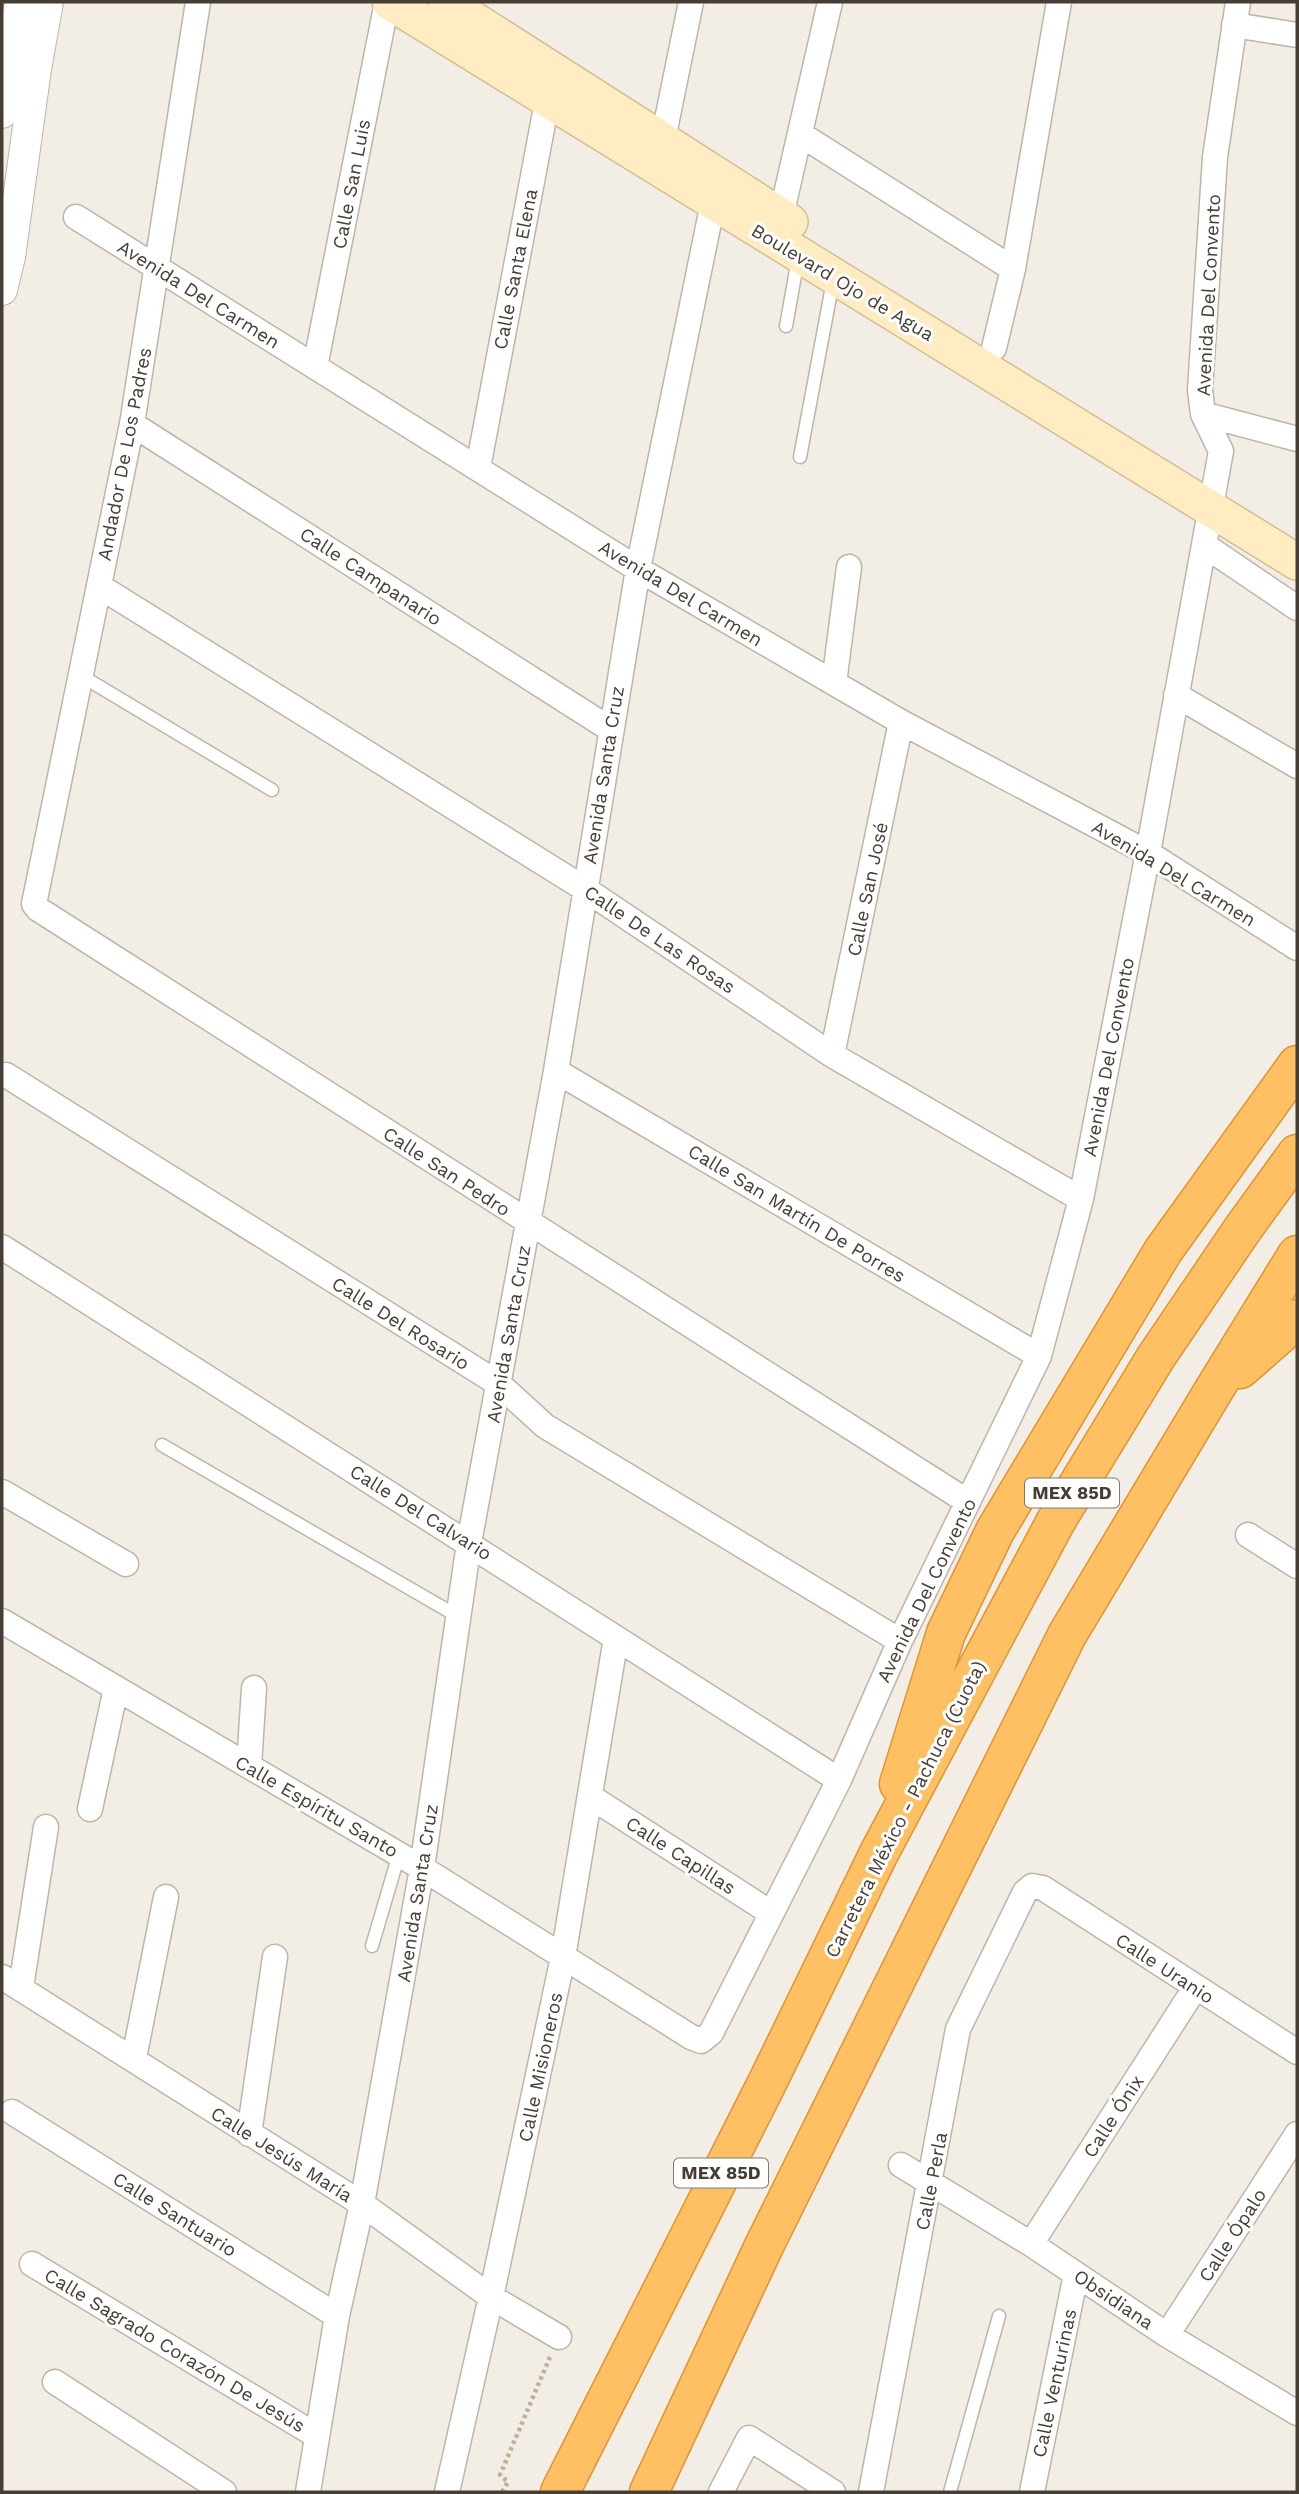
<svg xmlns="http://www.w3.org/2000/svg" width="1299" height="2494" viewBox="0 0 1299 2494" font-family="'Work Sans',sans-serif">
<style>
.lines{fill:none;stroke-linecap:round;stroke-linejoin:round}
.service-casing{stroke:#beb5a8;stroke-width:15}
.minor-casing{stroke:#beb5a8;stroke-width:27}
.tertiary-casing{stroke:#beb5a8;stroke-width:32}
.secondary-casing{stroke:#d4be94;stroke-width:38}
.motorway-casing{stroke:#e09332;stroke-width:41}
.path{stroke:#c1b099;stroke-width:4.5;stroke-dasharray:3.5 3.5;stroke-linecap:butt}
.service{stroke:#fff;stroke-width:12}
.minor{stroke:#fff;stroke-width:24}
.tertiary{stroke:#fff;stroke-width:30}
.secondary{stroke:#ffecc3;stroke-width:35}
.motorway{stroke:#ffc064;stroke-width:38}
.labels{text-anchor:middle;stroke-width:6;stroke-linejoin:round;paint-order:stroke}
.shield{fill:#fff;stroke:#7e7872;stroke-width:2}
.shield-label{font-size:18px;font-weight:bold;fill:#463e35}
.street-label{font-size:19px;fill:#463e35;stroke:#fff}
</style>
<rect width="100%" height="100%" fill="#f3eee5"/>
<g class="lines">
<defs>
<path id="service" d="M786,326l12,-67
M800,457l33,-176
M80,675l192,115
M162,1445l297,172
M372,1946l27,-92
M950,2492l49,-176"/>
<path id="minor" d="M198,2l-66,422 -98,480 4,5 930,593
M1234,25l63,10
M800,134l213,135 -19,79
M660,154l31,-152
M781,216l49,-214
M76,217l562,352 263,153 247,131 149,95
M1013,269l46,-267
M315,367l72,-365
M1203,414l94,25
M132,424l478,305
M478,468l72,-382
M1204,545l93,63
M99,586l486,303 247,166 249,144
M834,683l15,-116
M1176,695l121,71
M832,1055l69,-333
M556,1071l483,285
M6,1075l493,309 46,42 355,215
M2,1247l837,533
M2,1492l124,72
M1248,1535l49,31
M2,1621l420,247 269,169 10,4 10,-8 128,-253 61,-139 139,-285 42,-157 67,-346 73,-402 -18,-37 -3,-24 15,-233 23,-155
M249,1766l5,-78
M591,1797l180,116
M90,1809l26,-121
M2,1977l360,227 129,93 68,40
M21,1987l25,-160
M134,2058l32,-161
M12,2112l325,204
M249,2134l26,-177
M901,2165l130,79 136,91 130,78
M1031,2244l164,-256
M32,2264l285,172
M1167,2335l130,-201
M55,2382l169,110
M308,2492l29,-176 25,-112 60,-336 47,-325 87,-472 82,-502 78,-381
M447,2492l44,-195 72,-340 53,-319
M721,2492l28,-54 84,54
M871,2492l87,-463 67,-137 7,-6 11,2 254,164
M1032,2492l44,-218"/>
<path id="tertiary" d="M2,113l18,-111
M2,290l8,-33 26,-188 12,-67"/>
<path id="secondary" d="M390,2l907,560
M446,2l344,220"/>
<path id="motorway" d="M1240,1369l57,-50
M899,1784l47,-151 49,-102 168,-280 134,-186
M560,2492l208,-411 111,-228 177,-332 100,-164 86,-127 55,-76
M649,2492l115,-246 303,-611 145,-242 85,-138"/>
</defs>
<!-- service casing -->
<use href="#service" class="service-casing"/>
<!-- minor casing -->
<use href="#minor" class="minor-casing"/>
<!-- tertiary casing -->
<use href="#tertiary" class="tertiary-casing"/>
<!-- secondary casing -->
<use href="#secondary" class="secondary-casing"/>
<!-- motorway casing -->
<use href="#motorway" class="motorway-casing"/>
<!-- path -->
<path class="path" d="M502,2492l6,-10 -8,-7 50,-118"/>
<!-- service -->
<use href="#service" class="service"/>
<!-- minor -->
<use href="#minor" class="minor"/>
<!-- tertiary -->
<use href="#tertiary" class="tertiary"/>
<!-- secondary -->
<use href="#secondary" class="secondary"/>
<!-- motorway -->
<use href="#motorway" class="motorway"/>
</g>
<g class="labels">
<!-- shield labels -->
<g class="shield">
<rect x="1025" y="1478.5" width="94" height="29" rx="5"/>
<rect x="674" y="2158.5" width="94" height="29" rx="5"/>
</g>
<g class="shield-label">
<text x="1072" y="1499">MEX 85D</text>
<text x="721" y="2179">MEX 85D</text>
</g>
<!-- street labels -->
<g class="street-label">
<text transform="translate(351 184) rotate(-79)" y="7">Calle San Luis</text>
<text transform="translate(515 269) rotate(-79)" y="7">Calle Santa Elena</text>
<text transform="translate(843 282) rotate(31)" y="7">Boulevard Ojo de Agua</text>
<text transform="translate(199 294) rotate(32)" y="7">Avenida Del Carmen</text>
<text transform="translate(1208 295) rotate(-87)" y="7">Avenida Del Convento</text>
<text transform="translate(124 454) rotate(-79)" y="7">Andador De Los Padres</text>
<text transform="translate(371 576) rotate(33)" y="7">Calle Campanario</text>
<text transform="translate(681 593) rotate(31)" y="7">Avenida Del Carmen</text>
<text transform="translate(603 775) rotate(-81)" y="7">Avenida Santa Cruz</text>
<text transform="translate(1174 873) rotate(31)" y="7">Avenida Del Carmen</text>
<text transform="translate(867 889) rotate(-78)" y="7">Calle San José</text>
<text transform="translate(660 939) rotate(34)" y="7">Calle De Las Rosas</text>
<text transform="translate(1108 1057) rotate(-79)" y="7">Avenida Del Convento</text>
<text transform="translate(447 1171) rotate(33)" y="7">Calle San Pedro</text>
<text transform="translate(797 1213) rotate(31)" y="7">Calle San Martín De Porres</text>
<text transform="translate(401 1323) rotate(32)" y="7">Calle Del Rosario</text>
<text transform="translate(508 1334) rotate(-80)" y="7">Avenida Santa Cruz</text>
<text transform="translate(421 1512) rotate(32)" y="7">Calle Del Calvario</text>
<text transform="translate(926 1590) rotate(-64)" y="7">Avenida Del Convento</text>
<text transform="translate(317 1806) rotate(30)" y="7">Calle Espíritu Santo</text>
<text transform="translate(905 1809) rotate(-63)" y="7">Carretera México - Pachuca (Cuota)</text>
<text transform="translate(681 1855) rotate(33)" y="7">Calle Capillas</text>
<text transform="translate(417 1893) rotate(-81)" y="7">Avenida Santa Cruz</text>
<text transform="translate(1165 1968) rotate(33)" y="7">Calle Uranio</text>
<text transform="translate(540 2067) rotate(-78)" y="7">Calle Misioneros</text>
<text transform="translate(1113 2116) rotate(-57)" y="7">Calle Ónix</text>
<text transform="translate(282 2154) rotate(32)" y="7">Calle Jesús María</text>
<text transform="translate(931 2181) rotate(-79)" y="7">Calle Perla</text>
<text transform="translate(175 2214) rotate(32)" y="7">Calle Santuario</text>
<text transform="translate(1232 2235) rotate(-57)" y="7">Calle Ópalo</text>
<text transform="translate(1114 2299) rotate(34)" y="7">Obsidiana</text>
<text transform="translate(175 2350) rotate(31)" y="7">Calle Sagrado Corazón De Jesús</text>
<text transform="translate(1054 2383) rotate(-78)" y="7">Calle Venturinas</text>
</g>
</g>
<!-- border -->
<rect width="1299" height="2494" fill="none" stroke="#463e35" stroke-width="7"/>
</svg>
